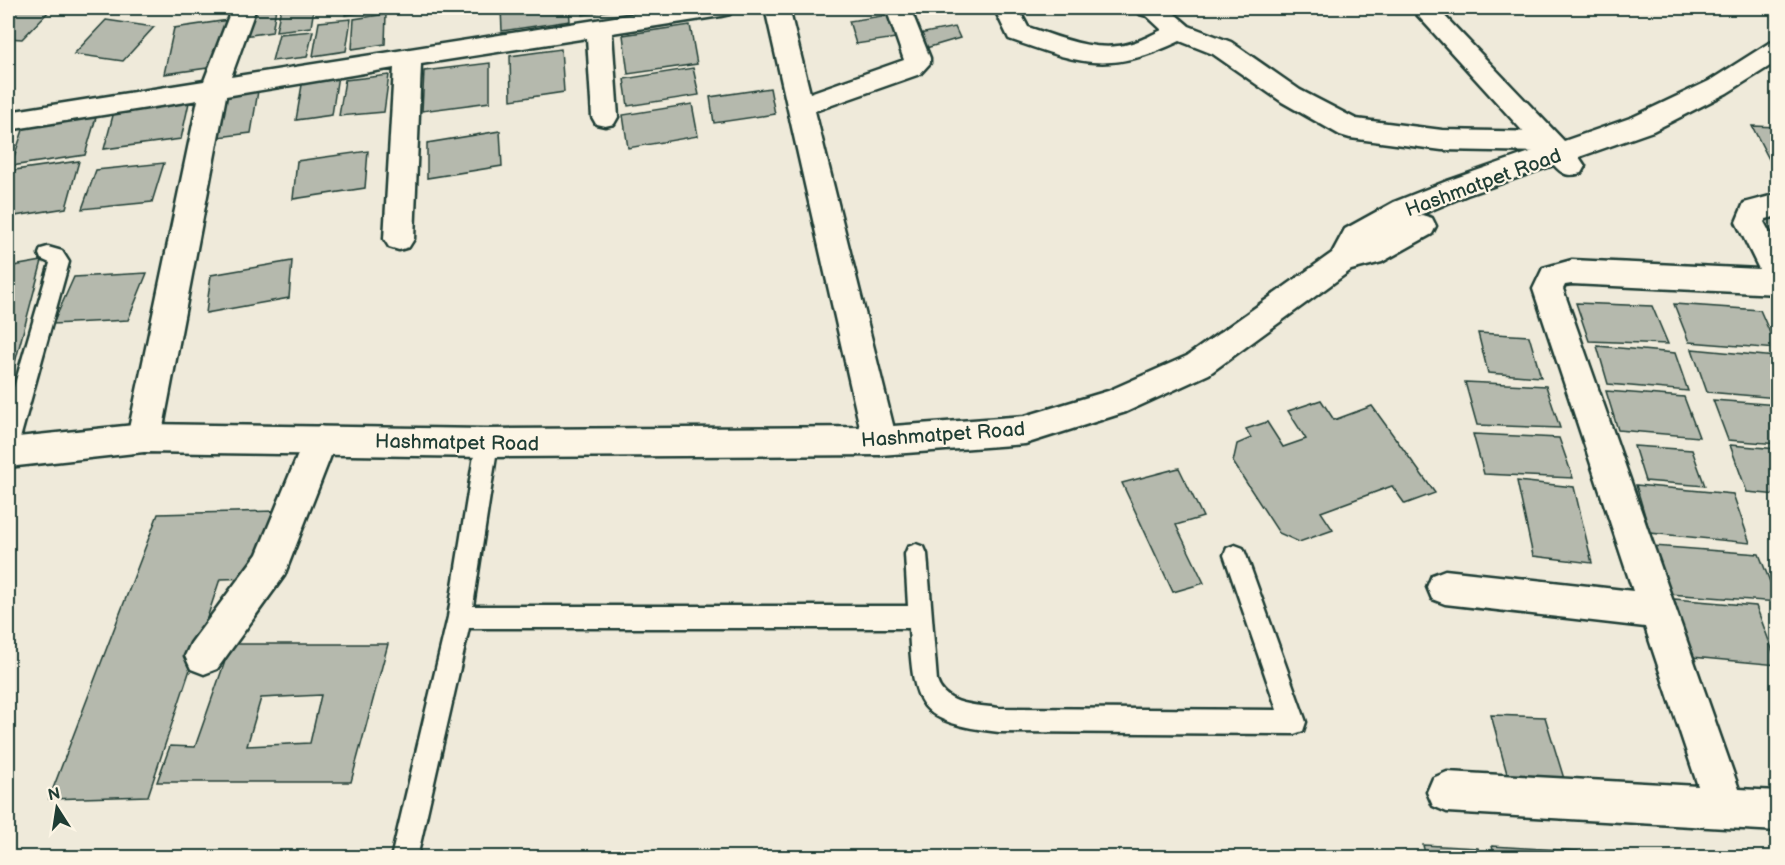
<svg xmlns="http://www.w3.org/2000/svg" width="1785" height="865" viewBox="0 0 1785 865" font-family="'Balsamiq Sans',sans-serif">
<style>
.building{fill:#b5b9ad;stroke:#1f3d34;stroke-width:1.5;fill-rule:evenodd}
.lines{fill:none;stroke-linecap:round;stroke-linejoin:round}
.lane-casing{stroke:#1f3d34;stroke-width:5}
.street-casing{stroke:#1f3d34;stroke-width:5}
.secondary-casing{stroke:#1f3d34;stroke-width:5}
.lane{fill:#fcf5e5;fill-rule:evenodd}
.street{fill:#fcf5e5;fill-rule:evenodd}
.secondary{fill:#fcf5e5;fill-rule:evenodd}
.labels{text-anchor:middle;stroke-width:4.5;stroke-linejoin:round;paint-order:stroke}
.street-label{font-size:20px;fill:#1f3d34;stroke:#fcf5e5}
</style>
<rect width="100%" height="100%" fill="#efeada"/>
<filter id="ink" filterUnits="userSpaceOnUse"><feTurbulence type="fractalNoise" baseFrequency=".0167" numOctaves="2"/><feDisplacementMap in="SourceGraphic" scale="12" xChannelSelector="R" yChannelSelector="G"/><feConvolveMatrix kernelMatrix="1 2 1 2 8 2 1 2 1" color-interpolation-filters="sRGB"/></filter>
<g filter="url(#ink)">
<!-- building -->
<path class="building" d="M8,8h44l-30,31 -14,-1z
M248,8h28l-4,24 -29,4z
M281,8h33l-3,19 -35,4z
M346,8h36v2l-37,5z
M501,8h68l1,13 -68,10z
M582,8h30v2l-29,5z
M386,14l-1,30 -33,5 2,-30z
M888,15l8,23 -40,6 -7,-23z
M351,19l-5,32 -33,5 6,-34z
M106,20l48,7 -31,34 -49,-7z
M229,20l-7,46 -58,8 10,-46z
M690,25l7,39 -69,10 -5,-39z
M955,27l5,11 -34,10 -7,-14z
M313,31l-6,26 -35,4 7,-27z
M561,49l3,43 -53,8 -1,-44z
M490,63v39l-68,9 2,-40z
M693,68l6,27 -71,11 -4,-27z
M338,75l-6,40 -36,5 7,-41z
M389,75l-5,37 -45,4 6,-36z
M259,85l-8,48 -41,5 10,-48z
M770,88l5,26 -61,9 -4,-26z
M190,98l-9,41 -77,10 11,-41z
M692,104l6,32 -70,12 -5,-33z
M97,114l-12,41 -74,11 14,-42z
M1752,126l26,1v40h-5z
M500,131l2,35 -75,12v-35z
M368,151l-3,37 -72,11 4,-38z
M79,161l-13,47 -58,9v-46z
M164,163l-12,39 -70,7 14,-39z
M1758,217h20v30z
M42,261l-34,128v-122z
M292,261l-3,37 -83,15 5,-38z
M147,273l-19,47 -75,4 21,-47z
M1576,303l76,3 16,38 -79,-3z
M1674,304l86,6 17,39 -88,-7z
M1478,333l51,3 12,41 -53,-4z
M1597,346l78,7 13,38 -80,-7z
M1692,349l84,8 2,41 -71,-6z
M1465,382l81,4 14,42 -83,-3z
M1606,391l78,6 15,40 -81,-7z
M1321,400l13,20 38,-14 63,87 -30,11 -13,-18 -71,26 12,18 -34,12 -20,-9 -46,-71 4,-18 14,-6 -5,-9 21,-7 16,25 23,-8 -18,-28z
M1713,400l65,5v39l-50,-4z
M1473,434l86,4 14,40 -89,-4z
M1730,445l48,4v46l-31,-3z
M1634,446l58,4 13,36 -60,-5z
M1179,468l24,49 -27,8 28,58 -31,9 -51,-109z
M1517,481l57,6 18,76 -59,-7z
M1636,485l97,9 17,49 -100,-10z
M274,511l-21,67 -33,1 -72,217 -99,3 109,-285z
M1653,546l106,8 19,48 -109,-8z
M1674,599l82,7 22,59 -86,-8z
M231,644h157l-37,138h-194l13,-36 25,1zM321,695l-11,48 -63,3 14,-48z
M1491,715l54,2 20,65 -56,-1z
M1423,845l55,3 3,10h-55z
M1492,846l86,5 1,7h-84z"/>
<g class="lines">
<defs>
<path id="lane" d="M48,247l14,4 7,11 -50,180 -4,7 -7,2v-43l42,-145 -9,-4 -2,-5 2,-5z
M487,434l7,2 4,7 -25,163h435l-3,-52 3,-7 8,-3 8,3 3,7 10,127c8,25 40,24 62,27l278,2 -53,-155 3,-7 8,-3 8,3 3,7 60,167 -3,9 -9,3 -295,-2c-82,-10 -86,-25 -90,-104h-440l-52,230h-26l57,-241 28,-174 4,-7z"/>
<path id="street" d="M232,8h24l-25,69 442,-69h60l-3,6 -9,2 -109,17 6,84 -4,7 -9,2 -9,-2 -4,-7 -5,-79 -166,26 -7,175 -5,8 -10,3 -10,-3 -5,-8 10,-171 -168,28 -65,342 -5,10 -12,4 -12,-4 -5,-10 71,-338 -190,30v-18l196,-31z
M765,8h24l21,85 94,-33 -18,-52h24l20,50v5l-10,11 -105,37 82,330 -5,10 -12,4 -12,-4 -5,-10z
M994,8h24l10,19c33,11 70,27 104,16 11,-3 21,-9 30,-13l-15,-14 -7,-2 -3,-6h31l21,18 42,16 69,48 56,29 86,11 104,2 10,3 4,7 -4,7 -10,3 -104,-2 -92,-12 -10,-3 -58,-33 -69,-48 -33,-13c-72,34 -98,23 -171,-2z
M1778,194v22l-12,3 -2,3 14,26v46l-206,-10 -7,1 -2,4 176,500 39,2v40l-331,-19 -14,-6 -6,-14 6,-14 14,-6 251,14 -53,-159 -200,-23 -13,-5 -5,-12 5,-12 13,-5 188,21 -100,-302 10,-21 29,-8 187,9 -23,-47 8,-19z
M320,426l12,4 5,10 -53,136 -67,93 -13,5 -13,-5 -6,-13 6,-13 66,-89 51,-124z"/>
<path id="secondary" d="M1411,8h26l127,133 69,-24 76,-36 60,-38 9,-2v20l-51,32 -74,38 -74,26 6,9 -4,7c-13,4 -18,2 -27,-8l-87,30 -52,22 7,-2 10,3 4,8 -4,8 -50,28 -31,8 -142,104 -83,38 -101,32 -145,11 -393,2 -343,-5 -136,15v-29l136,-14 343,5 393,-2 145,-11 83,-25 79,-35 145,-103 13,-24 49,-27 53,-21 92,-32z"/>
</defs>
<!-- lane casing -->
<use href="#lane" class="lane-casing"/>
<!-- street casing -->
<use href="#street" class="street-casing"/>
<!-- secondary casing -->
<use href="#secondary" class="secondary-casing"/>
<!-- lane -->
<use href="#lane" class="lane"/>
<!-- street -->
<use href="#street" class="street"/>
<!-- secondary -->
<use href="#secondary" class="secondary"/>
</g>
</g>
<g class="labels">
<!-- street labels -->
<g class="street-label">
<text transform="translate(1483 182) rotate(-20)" y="7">Hashmatpet Road</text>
<text transform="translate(943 434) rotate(-4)" y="7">Hashmatpet Road</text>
<text transform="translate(457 442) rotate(1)" y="7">Hashmatpet Road</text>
</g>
</g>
<!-- margin -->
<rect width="1785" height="865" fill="none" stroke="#fcf5e5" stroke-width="30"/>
<rect x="15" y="15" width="1755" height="835" fill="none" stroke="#1f3d34" stroke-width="2" filter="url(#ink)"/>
<!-- north arrow -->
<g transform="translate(57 808) rotate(348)" stroke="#fcf5e5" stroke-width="4.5" paint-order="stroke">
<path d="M0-4.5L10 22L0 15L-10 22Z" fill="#1f3d34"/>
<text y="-9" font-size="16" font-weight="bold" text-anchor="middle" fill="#1f3d34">N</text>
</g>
</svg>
